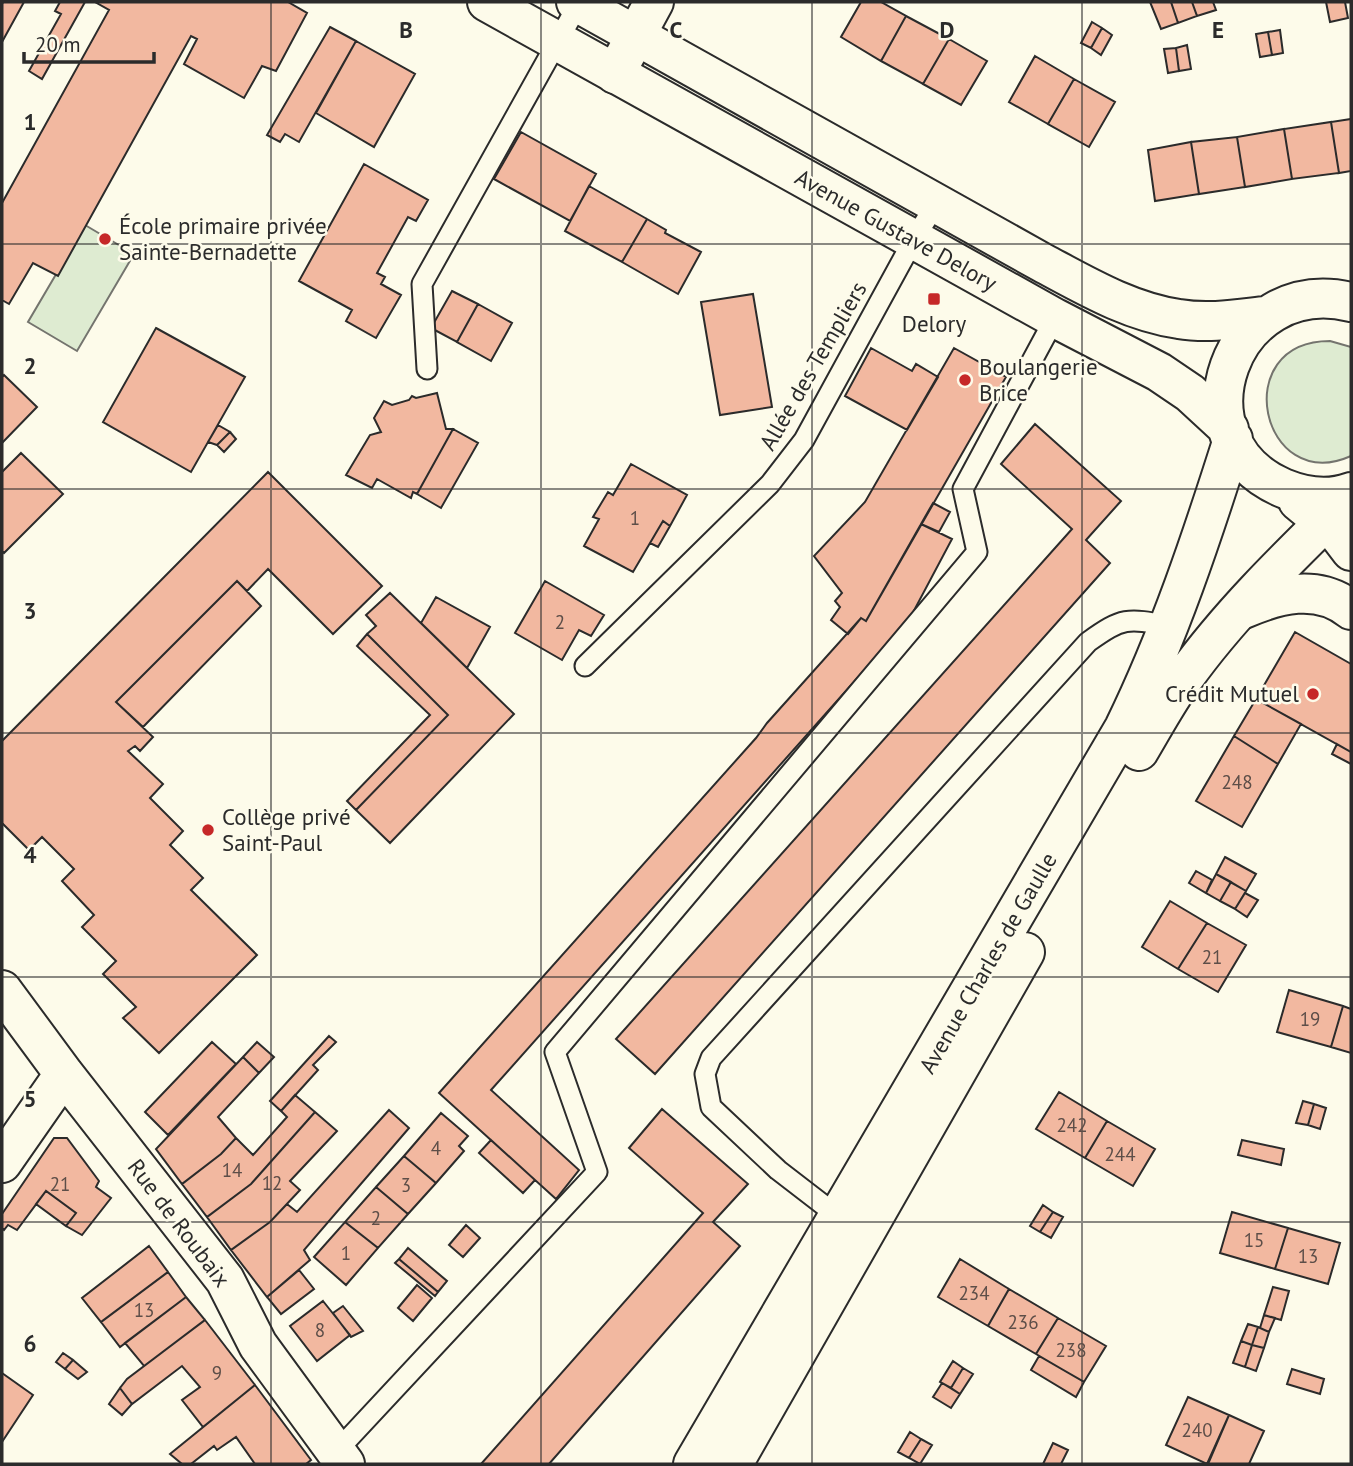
<svg xmlns="http://www.w3.org/2000/svg" width="1353" height="1466" viewBox="0 0 1353 1466" font-family="'PT Sans',sans-serif">
<style>
.green{fill:#deebd1;stroke:#74746e;stroke-width:2}
.building{fill:#f2b8a0;stroke:#2b2b2b;stroke-width:2}
.lines{fill:none;stroke-linecap:round;stroke-linejoin:round}
.lane-casing{stroke:#2b2b2b;stroke-width:23}
.street-casing{stroke:#2b2b2b;stroke-width:42}
.primary-casing{stroke:#2b2b2b;stroke-width:42}
.lane{stroke:#fdfbea;stroke-width:19}
.street{stroke:#fdfbea;stroke-width:38}
.primary{stroke:#fdfbea;stroke-width:38}
.grid{fill:none;stroke:#2b2b2b;stroke-width:2;stroke-opacity:0.55}
.poi-dot{fill:#c62828;stroke:#fdfbea;stroke-width:2.5}
.labels{text-anchor:middle;stroke-width:5;stroke-linejoin:round;paint-order:stroke}
.number-label{font-size:19px;fill:#5d4e48}
.poi-label{font-size:23px;fill:#2b2b2b;stroke:#fdfbea;text-anchor:start}
.street-label{font-size:23px;fill:#2b2b2b;stroke:#fdfbea}
.grid-label{font-size:23px;text-anchor:middle;font-weight:bold;fill:#2b2b2b;stroke:#fdfbea;stroke-width:5;stroke-linejoin:round;paint-order:stroke}
</style>
<rect width="100%" height="100%" fill="#fdfbea"/>
<!-- green -->
<path class="green" d="M85,225l49,29 -57,97 -49,-29z
M1330,341l21,6v109c-90,40 -124,-115 -21,-115z"/>
<!-- building -->
<path class="building" d="M3,2h21l-22,40v-38z
M60,2h25l-43,77 -13,-8 32,-57 -6,-3z
M95,2h193l19,11 -31,58 -14,-5 -18,32 -60,-34 13,-25 -6,-3 -133,240 -25,-13 -24,41 -7,-4v-97l107,-193z
M861,2h20l25,14 -25,45 -40,-24z
M1150,2h21l7,21 -17,6z
M1171,2h21l5,14 -19,7z
M1192,2h21l3,8 -19,6z
M1326,2h19l3,16 -18,4z
M906,16l43,23 -26,45 -42,-23z
M1092,22l10,6 -11,20 -10,-5z
M330,27l26,14 -57,101 -14,-8 -5,8 -13,-7z
M1102,28l10,7 -11,20 -10,-7z
M1280,30l3,23 -11,2 -4,-23z
M1268,32l4,23 -12,2 -4,-23z
M949,39l38,22 -26,44 -38,-21z
M356,41l59,33 -41,73 -58,-34z
M1187,45l4,24 -12,2 -3,-23z
M1176,48l3,23 -11,2 -4,-24z
M1035,56l39,23 -26,45 -39,-22z
M1074,79l41,23 -26,45 -41,-23z
M1351,119v52l-12,2 -8,-51z
M1331,122l8,51 -47,6 -8,-50z
M1284,129l8,50 -47,8 -8,-50z
M521,132l75,42 -26,47 -76,-42z
M1237,137l8,50 -46,7 -8,-52z
M1191,142l8,52 -44,7 -7,-51z
M364,164l64,36 -12,21 -8,-4 -31,56 8,4 -4,7 20,11 -25,43 -30,-17 6,-11 -53,-29z
M589,186l58,33 -25,43 -57,-31z
M647,219l19,11 -1,3 36,19 -23,42 -56,-32z
M452,291l26,13 -21,38 -26,-14z
M753,294l19,113 -52,8 -19,-113z
M478,304l34,19 -21,38 -34,-19z
M156,328l89,49 -54,95 -88,-50z
M871,348l41,23 4,-7 22,13 -31,53 -62,-34z
M954,348l52,29 -140,244 -5,-3 -13,16 -17,-14 9,-13 -5,-6 7,-8 -28,-37 51,-54z
M4,375l33,32 -35,36v-66z
M437,393l9,36h7l-36,65 -4,-2 -2,6 -34,-19 -5,9 -26,-13 24,-40 11,-3 -7,-14 10,-17 8,4 17,-5 3,-4 4,2z
M1035,424l86,77 -35,39 24,23 -455,511 -39,-35 456,-510 -71,-65z
M218,425l12,7 -13,13 -9,-3z
M453,429l25,14 -37,65 -24,-14z
M230,432l6,7 -12,13 -7,-7z
M21,453l42,41 -59,59 -2,-2v-79z
M631,464l56,31 -17,31 -7,-5 -30,51 -49,-26 15,-27 -6,-2 15,-25 5,3z
M268,472l114,114 -49,48 -65,-65 -21,22 -10,-10 -121,121 37,35 -13,14 -5,-5 -7,5 35,33 -13,14 33,33 -13,14 33,33 -12,12 66,65 -98,98 -36,-35 13,-11 -33,-33 13,-13 -34,-34 12,-12 -32,-34 12,-12 -32,-32 -13,13 -27,-27v-82z
M933,503l17,9 -11,20 -18,-8z
M663,521l7,5 -12,21 -8,-4z
M921,524l31,15 -43,81 -418,470 88,80 -23,29 -117,-106 317,-355 11,-15 94,-105 5,3z
M237,581l24,25 -118,121 -27,-25z
M545,581l59,34 -13,21 -12,-6 -17,30 -47,-27z
M390,593l124,121 -124,129 -34,-33 92,-95 -81,-81 9,-8 -10,-11z
M436,597l54,30 -23,41 -46,-45z
M1295,632l56,32v88l-95,-53z
M367,634l81,81 -92,95 -9,-9 83,-86 -73,-69z
M1256,699l45,25 -23,40 -44,-28z
M1234,736l44,28 -36,63 -46,-26z
M1337,744l14,8v12l-19,-10z
M1225,857l31,17 -10,17 -30,-17z
M1196,871l16,9 -6,13 -17,-10z
M1216,874l15,8 -11,19 -14,-8z
M1231,882l15,9 -11,18 -15,-8z
M1245,893l13,7 -11,17 -12,-8z
M1170,901l37,22 -29,46 -36,-22z
M1207,923l39,22 -28,47 -40,-23z
M1289,990l54,16 -12,41 -54,-15z
M1343,1006l8,3v44l-20,-6z
M329,1036l7,6 -23,23 5,5 -37,41 -11,-10z
M212,1042l24,22 -68,71 -23,-23z
M257,1042l17,15 -15,16 -16,-16z
M243,1057l16,16 -41,44 18,21 -15,16 -39,30 -26,-35z
M1059,1092l48,29 -22,37 -49,-29z
M295,1095l20,17 -64,72 -44,33 -25,-33 39,-30 15,-16 17,17 34,-38 -6,-6z
M1303,1101l11,3 -6,21 -12,-2z
M1314,1104l12,4 -6,21 -12,-4z
M662,1109l86,75 -35,38 27,24 -191,218h-68l222,-251 -74,-65z
M389,1110l20,18 -105,122 6,10 -43,37 -36,-47 39,-28 17,-18 10,8z
M315,1112l22,19 -47,50 10,9 -30,32 -39,28 -24,-33 44,-33z
M441,1113l27,23 -9,10 5,5 -28,32 -32,-27z
M1107,1121l48,28 -22,37 -48,-28z
M54,1138h13l32,43 -3,6 15,11 -29,37 -16,-9 10,-13 -30,-22 -29,39 -9,-5 -4,5 -2,-2v-14z
M491,1140l44,40 -12,13 -44,-40z
M1242,1140l42,9 -3,16 -43,-10z
M404,1156l32,27 -28,31 -32,-27z
M376,1187l32,27 -30,34 -33,-26z
M46,1191l30,22 -10,13 -30,-22z
M1043,1205l10,7 -13,20 -10,-6z
M1053,1212l10,5 -12,21 -11,-6z
M1232,1212l56,16 -13,41 -55,-16z
M345,1222l33,26 -32,37 -32,-28z
M466,1225l14,13 -17,19 -14,-12z
M1288,1228l52,15 -12,41 -53,-15z
M149,1246l19,26 -67,50 -19,-24z
M408,1248l39,33 -9,11 -39,-33z
M399,1259l39,33 -3,4 -40,-33z
M960,1259l49,30 -21,37 -50,-29z
M299,1270l15,19 -33,25 -14,-17z
M168,1272l18,25 -66,50 -19,-25z
M417,1285l15,13 -19,23 -15,-13z
M1273,1287l16,4 -8,29 -17,-5z
M1009,1289l49,29 -22,36 -48,-28z
M186,1297l19,23 -61,46 -19,-23z
M323,1301l27,34 -33,26 -27,-35z
M343,1306l20,25 -12,6 -18,-24z
M1264,1315l11,3 -6,14 -9,-4z
M1058,1318l48,28 -22,36 -48,-28z
M205,1320l50,65 -52,42 -21,-27 18,-13 -18,-21 -50,38 -12,-16 7,-9z
M1248,1324l10,3 -6,18 -11,-4z
M1258,1327l11,5 -5,16 -12,-3z
M1241,1341l11,4 -7,22 -12,-4z
M1252,1345l12,3 -8,23 -11,-4z
M63,1353l10,7 -8,9 -9,-7z
M1039,1356l45,26 -8,15 -45,-27z
M73,1360l14,12 -9,7 -13,-10z
M953,1361l10,7 -12,20 -11,-6z
M963,1368l10,6 -13,20 -9,-6z
M1292,1369l32,10 -4,15 -33,-10z
M2,1373l31,22 -31,47z
M942,1383l18,11 -9,14 -18,-11z
M255,1385l56,75 -5,4h-51l-19,-27 -19,13 -3,-4 -23,18h-9l-12,-10z
M120,1388l12,16 -10,11 -13,-11z
M1188,1397l41,18 -22,49 -41,-19z
M1229,1415l35,16 -15,33h-41z
M910,1432l11,7 -12,19 -11,-6z
M921,1439l11,6 -12,19 -11,-6z
M1053,1443l15,7 -7,14h-18z"/>
<g class="lines">
<defs>
<path id="lane" d="M427,369l-5,-85 157,-281
M585,666l185,-182 34,-44 110,-201 22,-35
M839,1217l-61,-47 -67,-63 -6,-33 6,-16 377,-416c35,-25 39,-24 81,-16
M336,1452l261,-280 -42,-120 422,-500 -14,-63 92,-171"/>
<path id="street" d="M615,74l39,-72
M1298,501l40,33 13,17
M1241,610c36,-16 77,-27 110,0
M2,990l62,84 161,206 33,65 87,119
M2,1163l62,-89"/>
<path id="primary" d="M487,2l568,316 104,54 31,21 39,36
M576,2l467,261c43,23 87,49 136,56 29,5 59,0 87,-3
M1351,302c-121,-29 -180,138 -68,186 22,9 46,12 68,4
M1139,751c15,-25 28,-50 45,-73 48,-67 109,-125 167,-182
M693,1464l431,-736c45,-92 78,-191 109,-289
M733,1464l292,-512"/>
</defs>
<!-- lane casing -->
<use href="#lane" class="lane-casing"/>
<!-- street casing -->
<use href="#street" class="street-casing"/>
<!-- primary casing -->
<use href="#primary" class="primary-casing"/>
<!-- lane -->
<use href="#lane" class="lane"/>
<!-- street -->
<use href="#street" class="street"/>
<!-- primary -->
<use href="#primary" class="primary"/>
</g>
<!-- grid -->
<path class="grid" d="M271,2v1462M541,2v1462M812,2v1462M1082,2v1462M2,244h1349M2,489h1349M2,733h1349M2,977h1349M2,1222h1349"/>
<!-- markers -->
<g class="poi-dot">
<circle cx="105" cy="239" r="7"/>
<rect x="927" y="292" width="14" height="14" rx="3.5"/>
<circle cx="965" cy="380" r="7"/>
<circle cx="1313" cy="694" r="7"/>
<circle cx="208" cy="830" r="7"/>
</g>
<g class="labels">
<!-- number labels -->
<g class="number-label">
<text x="635" y="525">1</text>
<text x="560" y="629">2</text>
<text x="1237" y="789">248</text>
<text x="1212" y="964">21</text>
<text x="1310" y="1026">19</text>
<text x="1072" y="1132">242</text>
<text x="436" y="1155">4</text>
<text x="1120" y="1161">244</text>
<text x="232" y="1177">14</text>
<text x="272" y="1190">12</text>
<text x="60" y="1191">21</text>
<text x="406" y="1192">3</text>
<text x="376" y="1225">2</text>
<text x="1254" y="1247">15</text>
<text x="346" y="1260">1</text>
<text x="1308" y="1263">13</text>
<text x="974" y="1300">234</text>
<text x="144" y="1317">13</text>
<text x="1023" y="1329">236</text>
<text x="320" y="1337">8</text>
<text x="1071" y="1357">238</text>
<text x="217" y="1380">9</text>
<text x="1197" y="1437">240</text>
</g>
<!-- poi labels -->
<g class="poi-label">
<text x="119" y="234">École primaire privée<tspan x="119" dy="26">Sainte-Bernadette</tspan></text>
<text x="934" y="332" text-anchor="middle">Delory</text>
<text x="979" y="375">Boulangerie<tspan x="979" dy="26">Brice</tspan></text>
<text x="1299" y="702" text-anchor="end">Crédit Mutuel</text>
<text x="222" y="825">Collège privé<tspan x="222" dy="26">Saint-Paul</tspan></text>
</g>
<!-- street labels -->
<g class="street-label">
<text transform="translate(896 230) rotate(29)" y="8">Avenue Gustave Delory</text>
<text transform="translate(813 366) rotate(-60)" y="8">Allée des Templiers</text>
<text transform="translate(988 963) rotate(-60)" y="8">Avenue Charles de Gaulle</text>
<text transform="translate(179 1223) rotate(53)" y="8">Rue de Roubaix</text>
</g>
</g>
<g class="grid-label">
<text x="406" y="38">B</text>
<text x="676" y="38">C</text>
<text x="947" y="38">D</text>
<text x="1218" y="38">E</text>
<text x="30" y="130">1</text>
<text x="30" y="374">2</text>
<text x="30" y="619">3</text>
<text x="30" y="863">4</text>
<text x="30" y="1107">5</text>
<text x="30" y="1352">6</text>
</g>
<!-- border -->
<rect width="1353" height="1466" fill="none" stroke="#2b2b2b" stroke-width="7"/>
<!-- scale -->
<path d="M24 52v10h130v-10" fill="none" stroke="#2b2b2b" stroke-width="3.5"/>
<text x="35" y="52" font-size="21" fill="#2b2b2b" stroke="#fdfbea" stroke-width="5" paint-order="stroke">20 m</text>
</svg>
